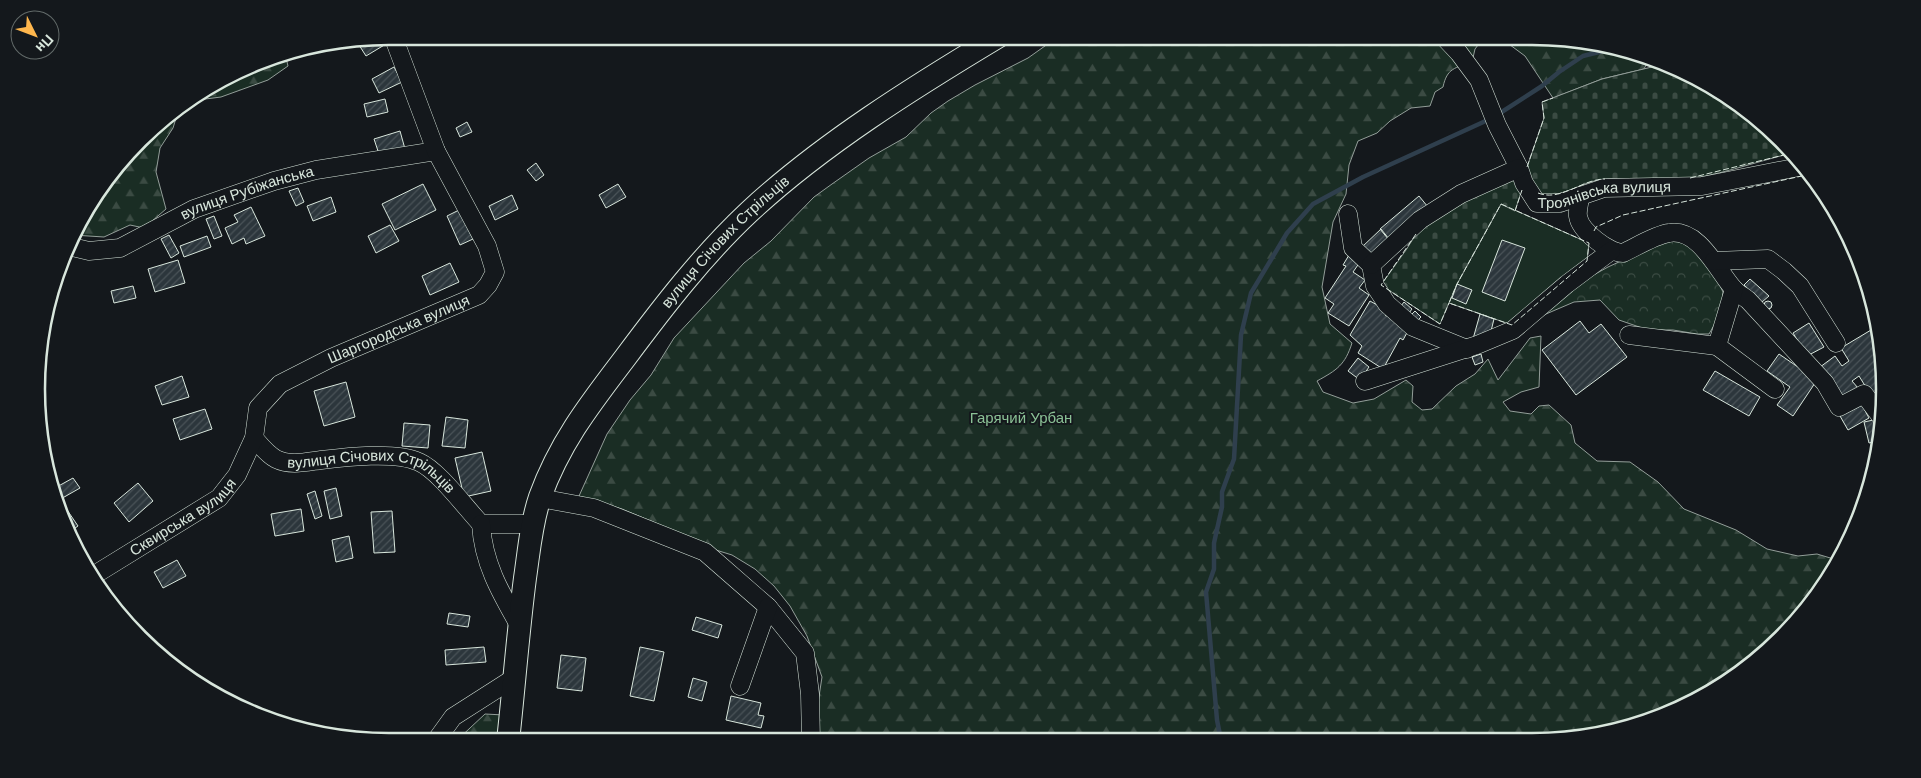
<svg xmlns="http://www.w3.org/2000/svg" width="1921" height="778" viewBox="0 0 1921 778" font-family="Arial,sans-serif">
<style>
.grass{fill:#1a2d24;stroke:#939e99}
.forest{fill:url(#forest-firs);stroke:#939e99}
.cemetery{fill:url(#cemetery-stones);stroke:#939e99}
.park{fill:url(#park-crowns);stroke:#939e99}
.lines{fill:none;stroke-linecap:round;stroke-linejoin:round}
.stream{stroke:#2f3f4d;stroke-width:4.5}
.building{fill:url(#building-hatch);stroke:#d8e6dc}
.minor-casing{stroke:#d8e6dc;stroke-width:19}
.major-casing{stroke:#d8e6dc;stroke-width:24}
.minor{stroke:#14181c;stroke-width:18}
.major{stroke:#14181c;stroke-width:22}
.fence{stroke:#d8e6dc;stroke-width:1;stroke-dasharray:6 2.5;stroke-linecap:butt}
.labels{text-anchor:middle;stroke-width:4;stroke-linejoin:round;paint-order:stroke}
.street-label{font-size:15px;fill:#d8e6dc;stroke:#14181c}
.park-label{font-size:15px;fill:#8ac095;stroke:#14181c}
.rim{fill:none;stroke:#d8e6dc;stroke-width:2.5}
</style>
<defs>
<pattern id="forest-firs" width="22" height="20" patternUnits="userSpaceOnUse" patternTransform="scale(1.25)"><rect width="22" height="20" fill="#1a2d24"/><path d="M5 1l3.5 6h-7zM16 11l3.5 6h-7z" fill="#3b4b43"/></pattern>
<pattern id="cemetery-stones" width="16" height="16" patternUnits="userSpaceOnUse" patternTransform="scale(1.25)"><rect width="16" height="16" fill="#1a2d24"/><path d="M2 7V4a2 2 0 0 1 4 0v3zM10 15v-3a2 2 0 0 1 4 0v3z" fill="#3b4b43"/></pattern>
<pattern id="park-crowns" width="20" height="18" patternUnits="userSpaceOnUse" patternTransform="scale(1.25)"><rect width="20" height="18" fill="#1a2d24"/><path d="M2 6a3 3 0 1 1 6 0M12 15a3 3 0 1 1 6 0" fill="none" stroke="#3b4b43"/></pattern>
<pattern id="building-hatch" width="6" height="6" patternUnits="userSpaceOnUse" patternTransform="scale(1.25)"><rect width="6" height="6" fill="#2c363c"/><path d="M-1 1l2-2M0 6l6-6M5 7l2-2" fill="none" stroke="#4a5358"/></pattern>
</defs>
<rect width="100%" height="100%" fill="#14181c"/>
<!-- grass -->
<path class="grass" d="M1501,204l88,39 -2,18 -75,64 -63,-22 8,-19z"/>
<!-- forest -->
<path class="forest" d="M1059,36h426l-10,13 -3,13c-17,6 -25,6 -29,25l-8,5 -5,14 -19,2 -21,13 -13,12 -19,8 -9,24 -3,29 -13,28 -11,65 8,37 22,19c-7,22 -15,27 -35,38l6,11 30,11 21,-4 32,-19 7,6 -1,16 10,8 10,-1 24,-23 19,-12 13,-15 10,21 32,-42 11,-2 -2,51 -18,5 -18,10 7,9 21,3 8,-8 10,-1 22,20 4,18 22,18 33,1 28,20 26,27 52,21 31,19 31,7 19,-2 20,6 -12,25 -61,69 -76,51 -110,34 -774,2 14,-38 4,-26 -15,-41 -17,-30 -16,-20 -19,-17 -23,-14 -29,-9 -43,-21 -38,-16 -43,-13 28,-62 23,-34 21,-25 23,-37 70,-75 27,-22 43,-44 18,-13 37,-26 37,-21 25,-24 17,-12 27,-16 53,-27z
M1498,36h34l118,21 -6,12 -42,10 -49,19 -28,-42z
M285,54l3,12 -20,14 -47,17 -31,4 -13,14 -4,13 -13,20 -4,24 10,37 -22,19 -14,-3 -26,12 -31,-2 10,-22 74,-89 56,-41 62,-28z
M485,714l19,1 -4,26 -45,1z"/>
<!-- cemetery -->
<path class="cemetery" d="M1656,66h13l39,17 4,7 7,1 45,33 28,29c-37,9 -78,24 -116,28 -23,2 -55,-5 -77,-1 -20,3 -41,21 -62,13l-11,-23 18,-52 -2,-16 60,-23z
M1511,175l11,14 -7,22 -14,-7 -44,80 -17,40 -59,-39 25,-35 17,-27z"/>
<!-- park -->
<path class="park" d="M1678,239l15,9 21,25 9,19 -2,21 -12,21h-12l-24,-4h-25l-29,-10 -19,-20 -26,2 -42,18 38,-32 38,-21 54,-25z"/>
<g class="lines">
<!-- stream -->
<path class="stream" d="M1497,115l45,-29 17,-14 24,-16 28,-7
M1221,740l-4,-20 -11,-128 8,-23v-26l8,-36v-15l12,-33 7,-124 10,-42 36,-60 26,-29 50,-27 127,-58"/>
</g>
<!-- building -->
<path class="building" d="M459,36h22l-17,9z
M382,37l4,7 -20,12 -7,-11 9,-5z
M394,67l8,15 -23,11 -7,-14z
M385,99l3,13 -21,5 -3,-13z
M467,122l5,10 -12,5 -4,-9z
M400,131l5,18 -25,8 -6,-18z
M536,163l8,12 -8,6 -9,-11z
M423,184l13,26 -41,20 -13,-26z
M618,184l8,13 -20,11 -7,-13z
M298,188l6,14 -8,4 -7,-15z
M512,195l6,14 -23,11 -6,-14z
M1419,196l9,11 -39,33 -9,-11z
M331,197l5,15 -23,9 -6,-15z
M251,207l14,29 -19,8 -2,-6 -12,6 -7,-16 13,-6 -4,-7z
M459,210l14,29 -13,6 -13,-29z
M214,216l8,20 -8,3 -8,-20z
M390,225l9,16 -23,12 -8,-17z
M1381,229l8,10 -19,17 -8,-9z
M169,235l10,18 -8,5 -10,-19z
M207,236l4,11 -27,10 -4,-11z
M1502,240l23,8 -20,53 -23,-9z
M1349,255l11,7 -7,10 12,8 -6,8 10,7 -20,31 -21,-13 6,-9 -9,-6 21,-32 -3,-1z
M178,260l7,23 -30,9 -7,-23z
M450,263l9,19 -29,13 -8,-19z
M1750,279l19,17 -7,6 -18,-17z
M1457,284l15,6 -6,14 -14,-6z
M53,285l5,5 -8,8z
M133,286l3,12 -22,5 -3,-12z
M1370,301l18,10 -3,4 24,14 -6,11 -3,-2 -17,31 -25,-16 4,-7 -12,-11z
M1764 305a4 4 0 1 1 8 0a4 4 0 1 1-8 0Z
M1404,302l8,7 -6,8 -8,-7z
M1415,311l6,6 -6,6 -6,-6z
M1480,314l14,5 -3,12 -18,8z
M1580,321l9,12 12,-9 26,33 -51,38 -34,-45z
M1809,323l15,24 -17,9 -14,-23z
M1876,327l8,39 -2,47 -23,-37 -7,5 6,7 -18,14 -24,-32 19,-14 7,10 7,-5 -8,-13z
M1481,354l2,8 -8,3 -3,-8z
M1779,354l38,26 -24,36 -16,-11 13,-18 -23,-16z
M1358,358l11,9 -9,13 -12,-9z
M1715,371l45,26 -11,19 -46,-26z
M182,376l7,21 -27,8 -7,-19z
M346,382l9,35 -31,9 -10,-35z
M1862,405l7,13 -21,12 -8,-14z
M205,409l7,20 -32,11 -7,-21z
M446,417l22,3 -3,28 -23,-2z
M1878,419l4,17 -1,4 -12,3 -5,-21z
M404,423l26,2 -2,23 -26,-2z
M482,452l9,39 -27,6 -9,-39z
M73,478l7,10 -21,12 -6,-11z
M138,483l15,18 -24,21 -15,-19z
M336,488l6,28 -12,3 -6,-28z
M315,491l7,25 -7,3 -8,-25z
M63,504l15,22 -10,7 -10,-26z
M301,509l3,22 -29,5 -4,-22z
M392,511l3,41 -21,1 -3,-41z
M349,536l4,22 -17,4 -4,-22z
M177,560l9,16 -23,12 -9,-16z
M449,613l21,3 -2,11 -21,-3z
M696,617l26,8 -4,13 -26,-8z
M484,647l2,15 -40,3 -1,-15z
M640,647l24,5 -10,49 -24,-5z
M561,655l25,3 -4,33 -25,-3z
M693,678l14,4 -5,19 -14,-4z
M731,696l30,7 -3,12 6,1 -3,12 -35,-8z"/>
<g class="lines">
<defs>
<g id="minor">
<path id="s1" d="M1443,36l16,17 20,27 18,45 22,43 5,15 13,20h23l44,-15 98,-2 102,-20"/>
<path d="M1580,196c0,6 -3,14 -2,20 2,15 31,37 45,37 13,-6 32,-18 46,-20 30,-5 48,37 64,55 4,5 10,8 15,12l77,83 14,24 25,-13 18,24"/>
<path d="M1348,214l5,34 18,17 4,21 12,18 26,23 54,22"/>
<path id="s2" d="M68,246l21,5 31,-3 74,-39 80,-28 42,-11 120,-19"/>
<path d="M1714,261l54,-2 16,12 16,15 36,57"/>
<path d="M1371,265l49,-45 41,-26 58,-26"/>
<path d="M1734,289l-17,57 58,43"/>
<path d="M1629,335l88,11"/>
<path d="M1365,381l112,-36 36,-15 54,-46 44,-33"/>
<path id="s3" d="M254,438c7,8 13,16 22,21 14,7 30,3 45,1 25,-3 75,-9 98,2 19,8 46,45 62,62h52"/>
<path d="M540,498l54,10 111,44 63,55 37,46 5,41 1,47"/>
<path d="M481,524c2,38 19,68 38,101"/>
<path id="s4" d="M91,577l128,-79 18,-23 17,-37 4,-30 22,-24 51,-26 148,-63 9,-10 7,-13 -8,-26 -51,-95 -43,-115"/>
<path d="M740,686l28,-79"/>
<path d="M435,742l18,-25 61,-39"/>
</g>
<g id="major">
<path id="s5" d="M508,741c6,-54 10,-109 17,-163 4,-27 6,-54 15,-81 20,-55 50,-93 85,-139 38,-51 78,-103 124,-146 72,-67 165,-125 250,-176"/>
</g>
</defs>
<!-- minor casing -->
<use href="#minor" class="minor-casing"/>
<!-- major casing -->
<use href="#major" class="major-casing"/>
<!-- minor -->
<use href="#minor" class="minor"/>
<!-- major -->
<use href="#major" class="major"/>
<!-- fence -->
<path class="fence" d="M1527,167l17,-49 -2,-16 11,-4
M1690,178l102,-25
M1538,193c23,9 44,-14 67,-14
M1501,204l88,39 -2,18 -75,64 -63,-22 8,-19z
M1515,211l7,-21
M1594,231l2,-4 27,-12 188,-41
M1416,234l-35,51 59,39 9,-21"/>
</g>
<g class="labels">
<!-- street labels -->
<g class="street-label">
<text dy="5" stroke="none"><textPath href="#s1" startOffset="262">Троянівська вулиця</textPath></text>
<text dy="5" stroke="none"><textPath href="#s2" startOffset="192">вулиця Рубіжанська</textPath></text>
<text dy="5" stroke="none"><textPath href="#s5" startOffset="564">вулиця Січових Стрільців</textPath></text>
<text dy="5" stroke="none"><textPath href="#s4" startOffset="414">Шаргородська вулиця</textPath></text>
<text dy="5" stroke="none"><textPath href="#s3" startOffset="131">вулиця Січових Стрільців</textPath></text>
<text dy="5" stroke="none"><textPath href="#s4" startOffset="110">Сквирська вулиця</textPath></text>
</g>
<!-- park labels -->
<g class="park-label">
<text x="1021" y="423">Гарячий Урбан</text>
</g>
</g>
<!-- crop -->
<path d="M0 0H1921V778H0ZM389 45H1532A344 344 0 0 1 1876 389V389A344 344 0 0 1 1532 733H389A344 344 0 0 1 45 389V389A344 344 0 0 1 389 45Z" fill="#14181c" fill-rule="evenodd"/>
<path class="rim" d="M389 45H1532A344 344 0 0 1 1876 389V389A344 344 0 0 1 1532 733H389A344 344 0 0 1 45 389V389A344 344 0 0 1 389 45Z"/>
<!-- north arrow -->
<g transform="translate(35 35) rotate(132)"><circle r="24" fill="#14181c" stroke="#626a69"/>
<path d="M0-4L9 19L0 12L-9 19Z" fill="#ffb74d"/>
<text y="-8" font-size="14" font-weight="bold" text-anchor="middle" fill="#d8e6dc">Пн</text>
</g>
</svg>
